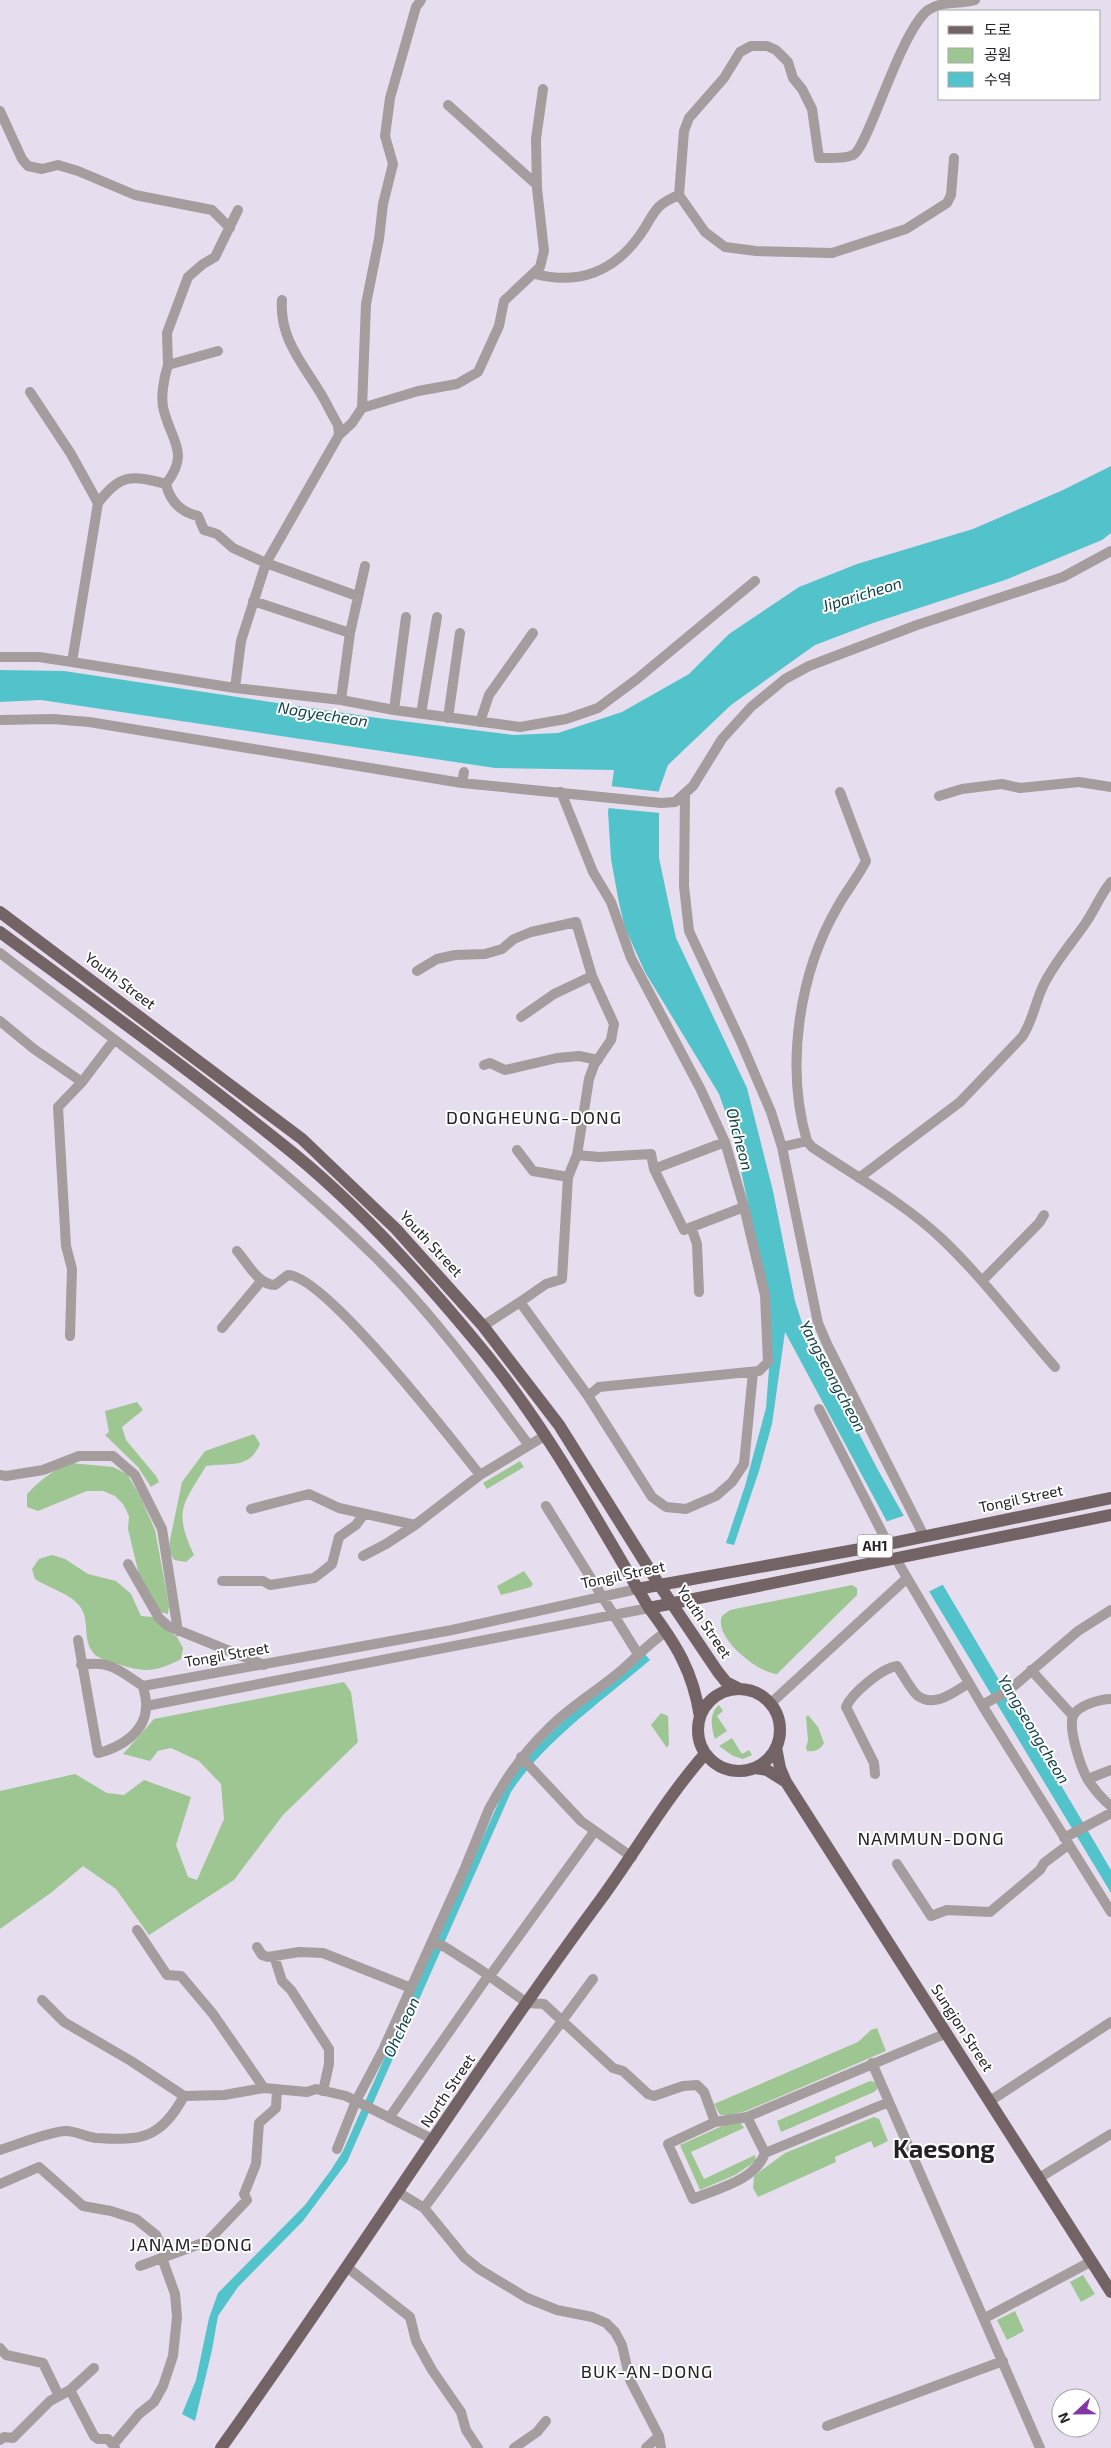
<svg xmlns="http://www.w3.org/2000/svg" width="1111" height="2448" viewBox="0 0 1111 2448" font-family="'Exo 2','Noto Sans KR',sans-serif">
<style>
.green{fill:#9ec693}
.water{fill:#52c3cb}
.pier{fill:#e6deee}
.lines{fill:none;stroke-linecap:round;stroke-linejoin:round}
.minor{stroke:#a59c9e;stroke-width:10}
.major{stroke:#736365;stroke-width:12}
.labels{text-anchor:middle;stroke-width:4;stroke-linejoin:round;paint-order:stroke}
.shield{fill:#fff;stroke:#666468;stroke-width:1}
.shield-label{font-size:14px;font-weight:bold;fill:#242127}
.street-label{font-size:15px;fill:#242127;stroke:#fff}
.water-label{font-size:16px;font-style:italic;fill:#0f4347;stroke:#fff}
.quarter-label{font-size:18px;letter-spacing:1px;fill:#242127;stroke:#fff}
.town-label{font-size:25px;font-weight:bold;fill:#242127;stroke:#fff}
</style>
<rect width="100%" height="100%" fill="#e6deee"/>
<!-- green -->
<path class="green" d="M137,1402l6,8 -21,17 4,13 30,36 3,6 -8,5 -13,-20 -33,-32 4,-3 -4,-21z
M254,1434l6,10c-12,26 -29,18 -54,22 -23,39 -33,44 -12,89l-8,7 -12,-2 -4,-7v-13l12,-58 23,-31z
M520,1461l4,6 -37,22 -4,-6z
M71,1463l42,4 14,7 13,22 15,34 14,75 -1,9 -8,-2 -21,-37 -11,-46 1,-13 -6,-12 -8,-8 -12,-5h-16l-49,20 -11,-4v-13c14,-15 25,-23 44,-31z
M52,1555l13,4 23,15 28,7 15,13 10,22 12,1 24,20 6,11 -2,11c-28,15 -40,13 -69,3 -7,-2 -16,-4 -20,-11 -10,-14 -1,-33 -14,-47 -12,-12 -29,-16 -43,-25l-3,-10 7,-10z
M524,1571l9,13 -2,3 -30,8 -4,-9z
M852,1585l5,3v7l-80,79c-19,-1 -64,-37 -55,-58l8,-6z
M344,1682l7,10 7,50 -75,73 -49,65 -85,55 -33,-46 -33,-23 -31,26 -52,37v-138l75,-17 32,19 17,2 20,-15 47,17 -15,48 12,32 9,3 27,-61 -3,-35 -22,-23 -28,-13 -13,3 -8,10 -27,-7 31,-35z
M719,1705l4,6 -6,5 10,15 -12,8c-4,-11 -6,-26 4,-34z
M661,1713l7,3 1,28 -2,4 -16,-23z
M808,1715l10,12 6,16c-4,7 -9,9 -17,8l-1,-4 2,-6 -2,-24z
M732,1738l10,16 7,-4 3,5 -9,4 -10,-3 -14,-10z
M877,2028l9,23 -140,60 -16,4h-10l-6,-11 144,-62 13,-12z
M870,2081l5,1 3,6 -4,4 -93,40 -4,-11z
M874,2117l5,2 9,22 -14,7 -3,-7 -36,16 1,5 -78,35 -5,-9 1,-12 31,-23z
M731,2122h9l4,6 -53,24 13,27 51,-24 1,6 -21,14 -35,15 -20,-45z
M1083,2275l12,19 -14,8 -11,-20z
M1015,2311l9,20 -17,9 -10,-20z"/>
<!-- water -->
<path class="water" d="M1111,466v67l-9,7 -97,40 -132,43 -58,22 -84,60 -63,60 -9,25v68l17,80 71,150 26,103 22,110 8,25 75,144 65,115 168,285v23l-225,-373 -101,-188 -13,92 -13,47 -25,74 -8,-2 19,-57 21,-78 4,-52 -1,-56 -36,-166 -14,-40 -74,-122 -20,-44 -6,-25 -8,-44 -3,-47 6,-42 -119,-2 -454,-68 -41,2v-32l64,1 314,47 135,17 45,-2 64,-21 67,-38 40,-40 70,-47 58,-23 116,-35 90,-39z
M644,1653l6,7c-45,39 -107,82 -139,132l-164,370 -44,59 -65,66 -20,29 -6,34 -17,71 -13,-7 14,-34 13,-62 9,-25 87,-88 26,-35 12,-19 162,-363c36,-55 90,-93 139,-135z"/>
<!-- pier -->
<path class="pier" d="M610,786l52,6 -2,21 -52,-5z
M906,1515l38,69 -16,8 -43,-70z"/>
<g class="lines">
<!-- minor -->
<path class="minor" d="M448,105l89,80
M0,111l22,48 6,7 14,3 16,-4 20,6 57,24 77,15 18,18
M954,158l-3,37 -4,8 -41,26 -74,24 -76,-2 -31,-4 -20,-15 -26,-37 5,-64 5,-13 35,-40 16,-26 11,-6h16l9,4 12,12 5,16 9,11 10,20 7,49c10,0 25,1 34,-3 15,-6 46,-122 75,-145 15,-10 31,-5 47,-10
M535,274c43,11 79,-2 105,-39 15,-21 12,-29 39,-40
M282,300c-3,38 21,64 39,94 6,10 11,21 17,31l1,10
M218,351l-50,14c-4,12 -8,34 -4,46 8,31 26,42 2,73 4,17 14,28 32,32l6,14 13,4 16,14 33,15 91,33
M168,365l-1,-32 21,-56 15,-13 12,-7 23,-47
M30,392l41,62 27,49 -26,159
M362,408l56,-17 39,-7 21,-12 21,-46 5,-25 36,-34 4,-16 -7,-63 -1,-49 7,-50
M98,503c23,-30 34,-28 68,-19
M253,601l97,32
M0,657h39l33,5 163,26 106,12 53,10 126,17 46,-8 32,-11 39,-29 118,-98
M235,688l6,-47 25,-78 73,-128 13,-12 10,-15 4,-104 13,-65 4,-35 10,-40 -8,-28 5,-38 26,-91 5,-7
M341,700l9,-67 15,-67
M394,710l12,-93
M421,714l16,-97
M448,718l12,-85
M0,720l53,-1 36,3 373,61 199,20 14,-1 18,-16 29,-47 29,-32 34,-28 24,-13 108,-41 146,-48 48,-26
M480,722l9,-27 44,-62
M462,783l2,-11
M561,792l32,80 18,30 20,56 69,130 25,54 19,65 21,88 3,67 -9,9 -160,16 -11,9
M840,792l26,69c-8,16 -19,29 -28,45 -39,67 -53,160 -31,235l5,6c43,29 92,56 130,92 41,39 75,85 113,128
M685,793l-1,93 5,45 52,111 30,70 11,35 36,176 9,21 97,192
M939,796l23,-7 40,-5 18,4 59,-6 32,5
M0,953c125,96 257,188 370,299 60,58 109,125 158,192
M417,971l20,-12 18,-4 30,-1 17,-5 12,-10 17,-7 45,-10 16,54 22,48 -3,16 -17,25 -5,14 -12,76 -9,22 -6,102 -16,5 -26,18
M521,1017l33,-23 38,-18
M0,1021l34,28 48,33
M484,1065l6,-2 15,7 52,-12 22,-2 19,4
M782,1147l25,-6
M517,1150l16,21 35,6
M577,1155l22,2 52,-3 3,15 30,61 60,-23
M654,1169l71,-27
M859,1178l101,-76 62,-65c11,-16 13,-35 22,-53 11,-22 27,-40 41,-60 10,-14 15,-29 26,-42
M691,1227l6,17 2,48
M237,1251c10,11 21,34 38,34l13,-10c38,1 164,165 192,200
M983,1280l56,-57 5,-8
M483,1326l37,-24 68,94 64,101 14,10 20,2 30,-13 16,-14 12,-18 9,-92
M222,1328l40,-48
M70,1336l2,-67 -6,-23 -8,-139 24,-25 32,-42
M819,1409l69,135
M0,1475l6,1 37,-6 36,-14h34l22,19 27,54 16,102
M546,1506l92,148
M251,1509l58,-15 30,14 76,17 65,-50 66,-40
M363,1556l23,-12 29,-19
M896,1559l86,146 129,207
M128,1564l31,54 9,8 96,39
M222,1581h41l7,4 44,-7 8,-6 10,-8 7,-27 17,-12 8,-11
M78,1640l20,113c22,-5 48,-21 48,-47 1,-6 -2,-14 -3,-20 -24,-15 -31,-26 -62,-21
M1031,1670l42,46
M143,1686l309,-56 185,-41
M1111,1699c-10,0 -33,6 -38,17 -5,13 8,52 15,64 6,9 14,19 23,26
M770,1704l136,-125
M982,1705l26,-14 70,-60 33,-21
M146,1706l503,-98
M521,1757l60,64 51,36
M875,1774l-1,-11 -28,-56c6,-14 36,-39 51,-41 5,7 15,26 21,30 17,12 36,-4 51,-13
M1088,1779l23,-9
M1064,1838l47,-25
M897,1864l34,52 16,-6 43,2 50,-42 4,-7 24,-18
M137,1930l30,45 14,1 32,38 51,74
M432,1942l13,5 33,21 49,35 17,1 69,64 10,3 25,23 6,2 29,-10 14,-1 7,7 11,30
M257,1947l5,8 6,2 31,-5 24,1 88,35
M274,1956l8,25 9,9 38,59v15l-6,27
M42,2000l22,22 67,39 53,35
M872,2063l168,385
M990,2101l121,-79
M747,2117l18,36c-10,28 -47,35 -72,46l-25,-55 47,-22 32,-5 200,-84
M389,2118l99,-142 4,-3 102,-141
M337,2149l19,-48 27,-51 82,-182 24,-59c16,-30 34,-56 59,-80 22,-23 51,-39 75,-60 15,-13 27,-27 43,-37
M0,2150c16,-5 51,-19 66,-19 10,0 20,6 30,7 47,3 65,0 88,-42l40,-1 40,-7 43,4 9,-3 30,7 88,44
M765,2153l124,-51
M1039,2178l72,-44
M0,2184l39,-17 44,39 28,5 25,8 20,16 10,21
M398,2192l26,16 40,49 15,12 48,29 30,12 35,7 14,6 9,9 7,13 8,35 29,56 2,12
M424,2208l169,-229
M140,2266l68,-25 39,-41 -3,-6 12,-30 3,-41 17,-15 1,-19
M348,2268l62,49 6,24 16,29 29,42 5,18 12,18
M985,2318l107,-57
M0,2348l6,7 37,8 16,33
M70,2390l24,46 4,3h10l5,6
M827,2426l176,-65
M0,2440l4,-3 9,1 37,-37 20,-11 24,-22
M115,2448l-2,-3 26,-31 15,-12 9,-16 10,-30 4,-39 -2,-23 -13,-36
M514,2448l23,-16 9,-11
M646,2448l13,-12"/>
<!-- major -->
<path class="major" d="M0,912l302,227 94,90 87,97 76,99 99,158 60,89 8,10 14,7
M0,932c98,72 198,144 293,221 65,53 125,119 179,184 70,82 122,178 177,271 27,36 44,63 51,109
M637,1589l251,-45 223,-46
M649,1608l462,-93
M698 1730a41 41 0 1 1 82 0a41 41 0 1 1-82 0Z
M755,1768l12,2 19,12 -6,-14 -4,-21
M786,1782l325,510
M221,2448c130,-181 248,-370 380,-549 35,-48 65,-101 104,-145"/>
</g>
<g class="labels">
<!-- shield labels -->
<rect class="shield" x="857.5" y="1534.5" width="35" height="23" rx="4"/>
<g class="shield-label">
<text x="875" y="1551">AH1</text>
</g>
<!-- street labels -->
<g class="street-label">
<text transform="translate(120 981) rotate(37)" y="5">Youth Street</text>
<text transform="translate(431 1244) rotate(47)" y="5">Youth Street</text>
<text transform="translate(1021 1499) rotate(-12)" y="5">Tongil Street</text>
<text transform="translate(623 1575) rotate(-12)" y="5">Tongil Street</text>
<text transform="translate(704 1622) rotate(56)" y="5">Youth Street</text>
<text transform="translate(227 1655) rotate(-10)" y="5">Tongil Street</text>
<text transform="translate(962 2028) rotate(57)" y="5">Sungjon Street</text>
<text transform="translate(448 2091) rotate(-56)" y="5">North Street</text>
</g>
<!-- water labels -->
<g class="water-label">
<text transform="translate(862 594) rotate(-17)" y="6">Jiparicheon</text>
<text transform="translate(323 714) rotate(9)" y="6">Nogyecheon</text>
<text transform="translate(740 1139) rotate(75)" y="6">Ohcheon</text>
<text transform="translate(833 1376) rotate(62)" y="6">Yangseongcheon</text>
<text transform="translate(1034 1729) rotate(59)" y="6">Yangseongcheon</text>
<text transform="translate(401 2027) rotate(-65)" y="6">Ohcheon</text>
</g>
<!-- quarter labels -->
<g class="quarter-label">
<text x="534" y="1124">DONGHEUNG-DONG</text>
<text x="931" y="1845">NAMMUN-DONG</text>
<text x="191" y="2251">JANAM-DONG</text>
<text x="647" y="2378">BUK-AN-DONG</text>
</g>
<!-- town labels -->
<g class="town-label">
<text x="944" y="2158">Kaesong</text>
</g>
</g>
<!-- legend -->
<rect x="938" y="10" width="162" height="90" fill="#ffffff" stroke="#a7a6a9"/>
<rect x="948" y="26" width="25" height="8" fill="#736365" stroke="#a7a6a9"/>
<text x="984" y="35" font-size="15" fill="#242127">도로</text>
<rect x="948" y="48" width="25" height="15" fill="#9ec693" stroke="#a7a6a9"/>
<text x="984" y="60" font-size="15" fill="#242127">공원</text>
<rect x="948" y="72" width="25" height="15" fill="#52c3cb" stroke="#a7a6a9"/>
<text x="984" y="85" font-size="15" fill="#242127">수역</text>
<!-- north arrow -->
<g transform="translate(1076 2413) rotate(248)"><circle r="24" fill="#ffffff" stroke="#a7a6a9"/>
<path d="M0-4L9 19L0 12L-9 19Z" fill="#8336a7"/>
<text y="-8" font-size="14" font-weight="bold" text-anchor="middle" fill="#242127">N</text>
</g>
</svg>
